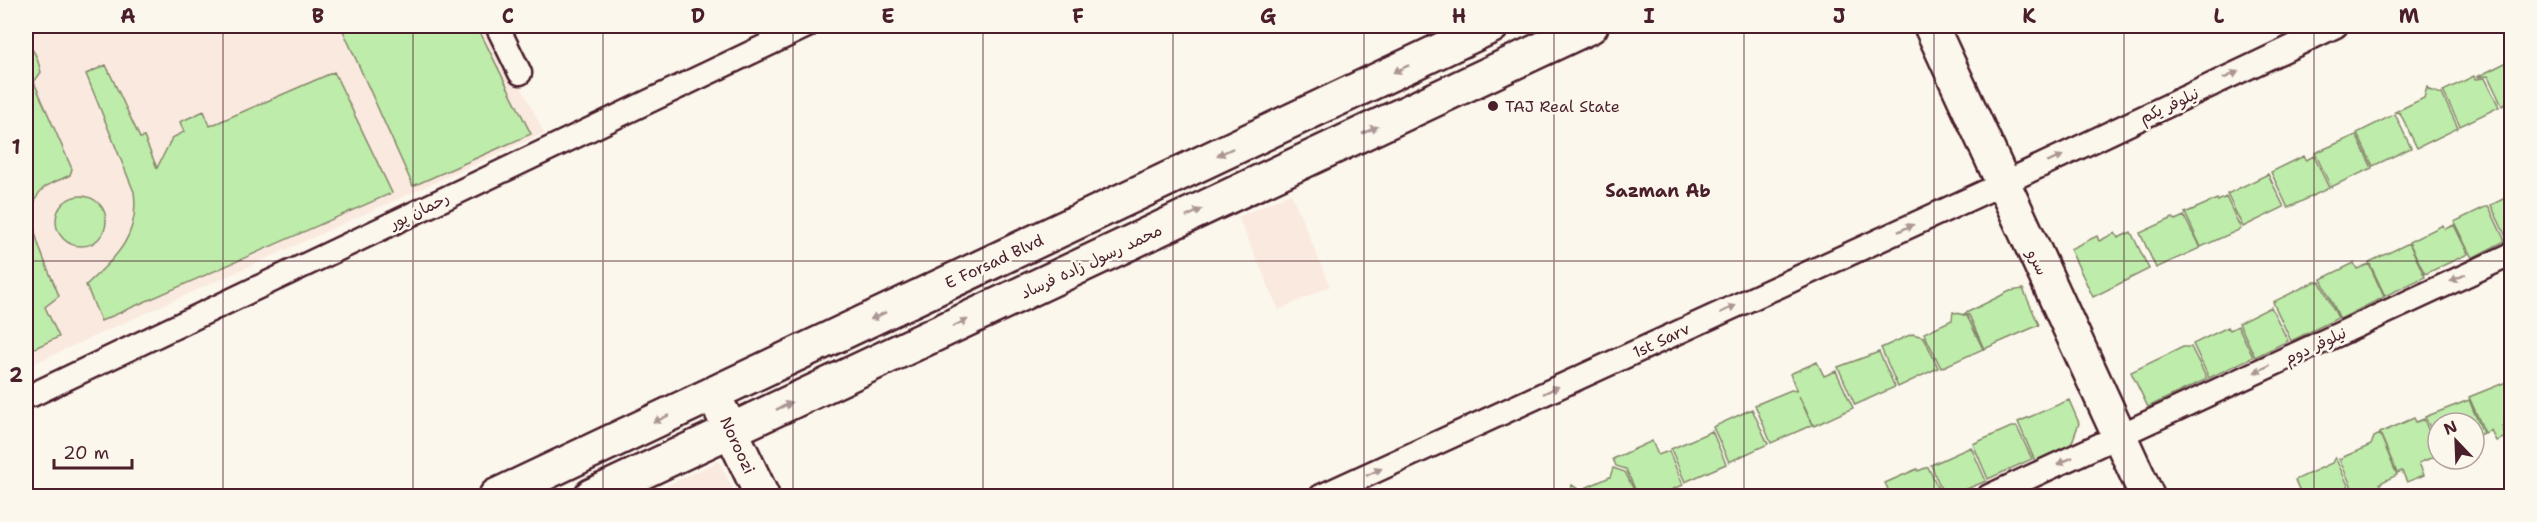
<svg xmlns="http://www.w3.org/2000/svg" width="2537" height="522" viewBox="0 0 2537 522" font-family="'Shantell Sans','Playpen Sans Arabic',sans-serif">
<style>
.built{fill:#fae9df}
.green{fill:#beecaa;stroke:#84866a;stroke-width:1.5}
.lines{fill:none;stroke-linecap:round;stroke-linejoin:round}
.street-casing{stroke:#4a1f2b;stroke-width:27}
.secondary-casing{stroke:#4a1f2b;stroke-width:38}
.street{stroke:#fbf7ec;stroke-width:22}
.secondary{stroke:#fbf7ec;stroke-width:33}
.oneway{fill:#ab9695}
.grid{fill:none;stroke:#4a1f2b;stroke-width:1.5;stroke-opacity:0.55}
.poi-dot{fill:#4a1f2b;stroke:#fbf7ec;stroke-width:2}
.labels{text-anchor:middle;stroke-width:5;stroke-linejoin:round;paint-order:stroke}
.street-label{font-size:16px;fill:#4a1f2b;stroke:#fbf7ec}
.poi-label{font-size:16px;fill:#4a1f2b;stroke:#fbf7ec;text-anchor:start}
.neighbourhood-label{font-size:18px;font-weight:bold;fill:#4a1f2b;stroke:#fbf7ec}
.neatline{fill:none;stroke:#4a1f2b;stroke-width:2}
.grid-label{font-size:20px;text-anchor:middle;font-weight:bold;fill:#4a1f2b}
</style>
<rect width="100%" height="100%" fill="#fbf7ec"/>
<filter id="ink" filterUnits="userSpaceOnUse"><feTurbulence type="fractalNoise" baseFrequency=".0167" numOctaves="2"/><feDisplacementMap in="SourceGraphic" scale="12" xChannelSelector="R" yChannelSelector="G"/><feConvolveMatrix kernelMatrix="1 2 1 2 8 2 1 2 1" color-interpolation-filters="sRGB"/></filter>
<g filter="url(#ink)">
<!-- built -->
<path class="built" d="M26,26h465l53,107 -518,234z
M1291,193l39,93 -51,24 -41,-93z
M719,461l17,35h-91z"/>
<!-- green -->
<path class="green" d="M341,26h136l54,108 -118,52z
M26,45c10,4 12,17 15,27l-7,10 38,87 -2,6c-7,4 -18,7 -25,12 -30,24 4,81 14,109l-14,11 14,30 -33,15z
M2511,60v41l-9,5 -14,-30 -11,1z
M106,65l34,73 4,-1 13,31 15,-30 12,-6 -4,-10 24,-11 6,15 124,-54 58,121 -291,128 -15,-36c30,-28 54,-49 48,-93l-48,-118z
M2474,76l1,3 10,-1 14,29 -39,19 -17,-35z
M2427,87l2,3 13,4 16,34 -41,20 -17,-35 -5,-1 29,-14z
M2395,114l16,34 -38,18 -16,-33z
M2356,135l16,33 -41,19 -16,-34z
M2304,156l2,4 8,-4 15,32 -41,20 -17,-36z
M2268,174l16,33 -41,20 -16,-33z
M2511,195v44l-3,2 -17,-36z
M56 221a25 25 0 1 1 50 0a25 25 0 1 1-50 0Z
M2226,197l15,32 -40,18 -16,-34 32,-14 1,2z
M2485,207h4l16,34 -33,17 -18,-36z
M2184,216l16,32 -44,20 -16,-35 33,-15 2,2z
M2443,225l2,4 9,-4 14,29 -43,20 -16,-32z
M2131,232l18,37 -56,28 -23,-48 27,-13 2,5 16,-8 3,5z
M2409,243l16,34 -40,19 -16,-34z
M2354,263l3,6 12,-5 15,33 -44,22 -19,-40z
M2314,282h6l18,36 -47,23 -18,-39z
M2023,289l16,36 -55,24 -15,-34 -5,-1 46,-23z
M2271,307l17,34 -33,16 -16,-34z
M1953,312l14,4 16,33 -42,19 -17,-35 28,-13z
M2238,326l15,31 -44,21 -16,-34 35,-17 2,3z
M1912,334l12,3 14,31 -40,19 -17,-39z
M2183,347h8l16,32 -59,28 -17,-35z
M1879,352l16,35 -40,18 -17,-38z
M1817,362l7,14 12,-5 17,37 -39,18 -15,-30 13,29 -41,18 -16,-38 36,-15 6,1 -7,-17z
M2511,380v42l-9,4 4,11 -10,4 -5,-11 -6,3 -16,-36z
M2069,400l10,23 -8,22 -36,16 -17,-39z
M2469,400l14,33 -9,4v-14h-36v22l-13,-28z
M1752,409l16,35 -39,18 -16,-35z
M2414,418l2,4 8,-3 14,36 -19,8 5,12 -17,7 -5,-11 -5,2 -17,-40z
M2011,427h6l15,32 -44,20 -15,-35z
M1712,431l14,33 -41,18 -14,-33z
M2380,434l17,41 -17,8 5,11 -19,2 -3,-5 -8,3 -16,-35 32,-14 3,-8z
M1652,441l6,14 11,-4 14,34 -26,11h-19l-12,-27 -10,-3 -3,-7z
M1971,447l15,34 -36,15h-6l-13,-31z
M2335,457l18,39h-51l-7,-16 37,-17z
M1928,467l14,29h-51l-6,-13 32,-14 1,2z
M1613,468l12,4 12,24h-70l5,-11 13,9 -2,-5 27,-12z"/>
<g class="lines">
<defs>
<path id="street" d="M497,26l23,47
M32,395l775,-369
M1321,496l681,-312 334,-158
M1989,496l523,-242"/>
<path id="secondary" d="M1931,26l216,470
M722,412l40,84
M496,496l996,-470
M591,496l1000,-470"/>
</defs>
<!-- street casing -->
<use href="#street" class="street-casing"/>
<!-- secondary casing -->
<use href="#secondary" class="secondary-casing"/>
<!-- street -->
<use href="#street" class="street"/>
<!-- secondary -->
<use href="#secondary" class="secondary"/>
</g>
<!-- one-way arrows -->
<defs><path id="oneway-solid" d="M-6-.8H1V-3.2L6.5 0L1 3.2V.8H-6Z" transform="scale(1.5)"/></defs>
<g class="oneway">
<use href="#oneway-solid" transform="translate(1401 69) rotate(155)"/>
<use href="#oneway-solid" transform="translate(2231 75) rotate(-25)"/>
<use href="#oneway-solid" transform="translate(1370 130) rotate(-25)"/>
<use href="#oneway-solid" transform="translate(1225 152) rotate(155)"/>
<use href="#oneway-solid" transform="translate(2055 159) rotate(-25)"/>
<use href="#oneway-solid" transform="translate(1194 213) rotate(-25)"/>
<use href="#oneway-solid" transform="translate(1906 228) rotate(-25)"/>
<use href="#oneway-solid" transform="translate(2458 278) rotate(155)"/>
<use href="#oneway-solid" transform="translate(1728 309) rotate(-25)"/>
<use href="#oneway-solid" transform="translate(878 316) rotate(155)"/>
<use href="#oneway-solid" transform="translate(960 323) rotate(-25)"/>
<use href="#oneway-solid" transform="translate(2262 369) rotate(155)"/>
<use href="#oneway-solid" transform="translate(1551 390) rotate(-25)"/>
<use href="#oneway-solid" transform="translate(784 406) rotate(-25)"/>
<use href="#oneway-solid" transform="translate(661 419) rotate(155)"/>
<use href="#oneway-solid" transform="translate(2065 461) rotate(155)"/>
<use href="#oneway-solid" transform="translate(1374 472) rotate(-25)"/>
</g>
</g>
<!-- grid -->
<path class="grid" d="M223,26v470M413,26v470M603,26v470M793,26v470M983,26v470M1173,26v470M1364,26v470M1554,26v470M1744,26v470M1934,26v470M2124,26v470M2314,26v470M26,261h2486"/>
<!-- markers -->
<circle class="poi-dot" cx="1493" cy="106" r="6"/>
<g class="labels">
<!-- street labels -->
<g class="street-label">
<text transform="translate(2169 105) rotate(-25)" y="6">نیلوفر یکم</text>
<text transform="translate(419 210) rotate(-26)" y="6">رحمان پور</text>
<text transform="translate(994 261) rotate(-25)" y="6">E Forsad Blvd</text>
<text transform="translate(1091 261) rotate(-25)" y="6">محمد رسول زاده فرساد</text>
<text transform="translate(2038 262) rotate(65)" y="6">سرو</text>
<text transform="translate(1661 340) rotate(-25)" y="6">1st Sarv</text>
<text transform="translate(2315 345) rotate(-25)" y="6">نیلوفر دوم</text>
<text transform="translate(738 445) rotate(65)" y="6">Noroozi</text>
</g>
<!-- poi labels -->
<g class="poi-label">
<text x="1505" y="112">TAJ Real State</text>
</g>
<!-- neighbourhood labels -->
<g class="neighbourhood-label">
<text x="1658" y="197">Sazman Ab</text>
</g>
</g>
<!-- margin -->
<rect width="2537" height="522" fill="none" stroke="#fbf7ec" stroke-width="66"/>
<!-- north arrow -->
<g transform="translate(2456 441) rotate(337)"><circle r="28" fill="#fbf7ec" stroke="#b4a19f" stroke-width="1.5"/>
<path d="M0-4.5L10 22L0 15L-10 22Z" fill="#4a1f2b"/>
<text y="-9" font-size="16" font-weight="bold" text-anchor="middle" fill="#4a1f2b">N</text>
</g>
<!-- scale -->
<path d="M54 459v9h78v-9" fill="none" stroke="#4a1f2b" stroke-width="3"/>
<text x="63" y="459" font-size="18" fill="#4a1f2b" stroke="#fbf7ec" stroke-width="4.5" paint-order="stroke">20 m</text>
<rect x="33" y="33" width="2471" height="456" class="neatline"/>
<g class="grid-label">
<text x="128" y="23">A</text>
<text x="318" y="23">B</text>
<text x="508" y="23">C</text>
<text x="698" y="23">D</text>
<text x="888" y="23">E</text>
<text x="1078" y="23">F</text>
<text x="1268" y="23">G</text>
<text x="1459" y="23">H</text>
<text x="1649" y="23">I</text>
<text x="1839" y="23">J</text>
<text x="2029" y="23">K</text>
<text x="2219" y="23">L</text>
<text x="2409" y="23">M</text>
<text x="16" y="154">1</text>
<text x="16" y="382">2</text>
</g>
</svg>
